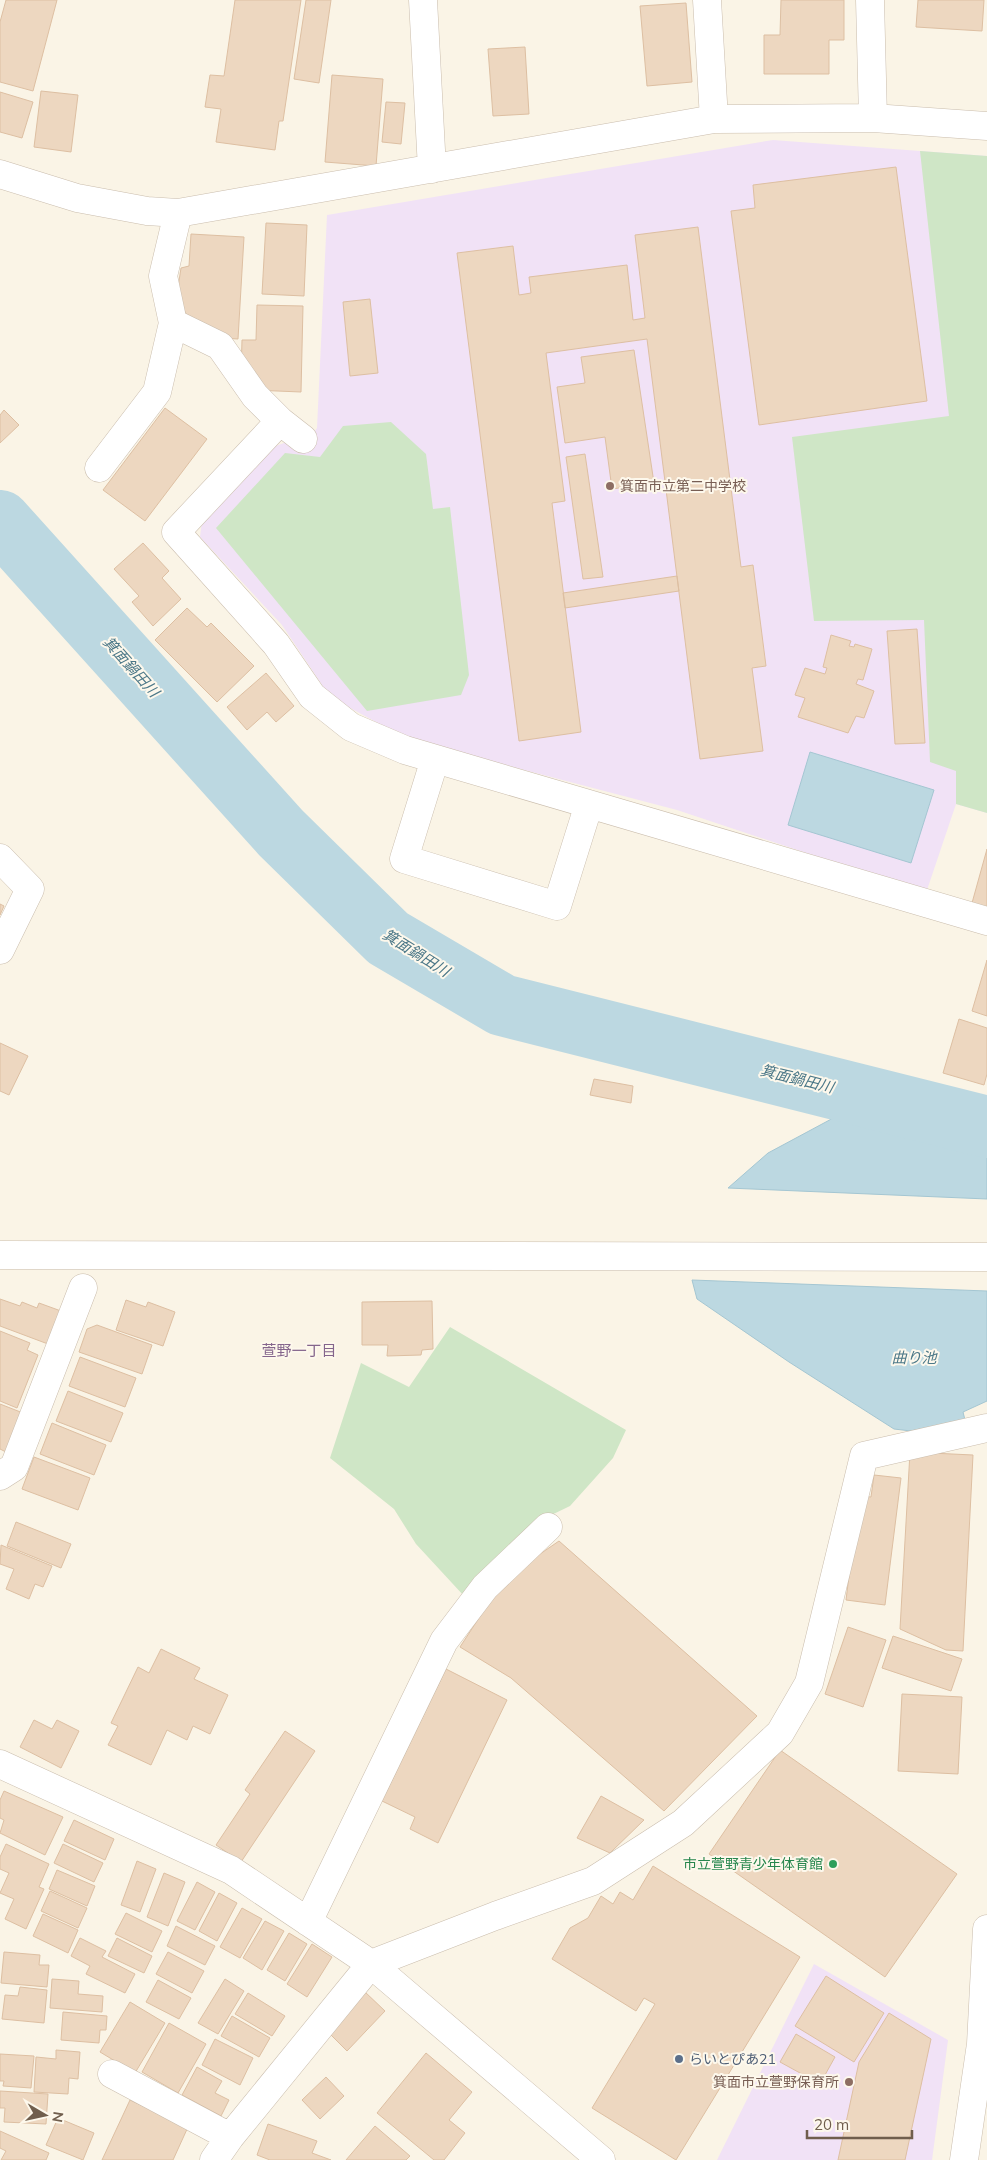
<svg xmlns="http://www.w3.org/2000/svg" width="987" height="2160" viewBox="0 0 987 2160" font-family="Mulish,'Noto Sans JP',sans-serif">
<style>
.education{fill:#f1e2f6}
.green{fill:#cfe6c6}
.water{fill:#bcd8e1;stroke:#a4c6d2}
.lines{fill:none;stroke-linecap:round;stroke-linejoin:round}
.river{stroke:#bcd8e1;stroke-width:62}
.building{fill:#edd7c0;stroke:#ddbfa2}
.minor-casing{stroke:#cabdad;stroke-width:29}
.tertiary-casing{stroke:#cabdad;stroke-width:29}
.minor{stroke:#fff;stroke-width:28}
.tertiary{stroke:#fff;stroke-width:28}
.education-dot{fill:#8d6e63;stroke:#fdf8ec;stroke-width:2}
.leisure-dot{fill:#2e9e5b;stroke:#fdf8ec;stroke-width:2}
.service-dot{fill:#5c6f8a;stroke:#fdf8ec;stroke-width:2}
.labels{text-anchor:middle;stroke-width:4;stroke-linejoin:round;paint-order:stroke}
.education-label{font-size:14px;fill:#785e54;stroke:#fdf8ec;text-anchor:start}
.leisure-label{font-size:14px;fill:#27864d;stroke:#fdf8ec;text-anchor:end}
.service-label{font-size:14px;fill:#4e5e75;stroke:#fdf8ec;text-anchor:start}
.water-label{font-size:15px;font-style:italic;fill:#4c7888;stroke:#fdf8ec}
.neighbourhood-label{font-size:15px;fill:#84658c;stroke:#fdf8ec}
</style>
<rect width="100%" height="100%" fill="#faf4e6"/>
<!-- education -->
<path class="education" d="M773,140l214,16v657l-31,-9 -30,89 -249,-83 -268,-70 -79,-43 -48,-72 -82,-88 2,-16 65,-72 20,-7 14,9 16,-23 10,-213z
M814,1964l134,76 -16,120h-215z"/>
<!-- green -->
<path class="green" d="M920,151l67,5v657l-31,-9v-33l-26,-9 -6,-142 -110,1 -22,-184 157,-21z
M391,422l35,32 7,55 17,-2 19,168 -8,20 -94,16 -151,-183 69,-75 35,4 23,-31z
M450,1327l176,103 -13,28 -43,48 -31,15 -75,75 -48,-52 -22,-35 -64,-51 31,-95 48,24z"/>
<!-- water -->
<path class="water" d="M810,752l124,38 -23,73 -123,-38z
M837,1116l150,37v46l-259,-11 40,-35z
M692,1280l295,11v110l-24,11 2,8 -54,11 -17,-2 -105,-67 -92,-63z"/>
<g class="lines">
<!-- river -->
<path class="river" d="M0,521l281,312 107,105 114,67 485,122"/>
</g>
<!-- building -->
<path class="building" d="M6,0h51l-24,91 -33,-9v-60z
M235,0h66l-18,121h-4l-4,29 -59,-8 5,-33 -16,-2 5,-32 14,1z
M306,0h25l-12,83 -25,-4z
M781,0h63v40h-15v34h-65v-39h16z
M918,0h66l-2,31 -66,-4z
M686,3l6,79 -45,4 -7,-80z
M525,47l4,67 -36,2 -5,-67z
M332,75l51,4 -7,87 -51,-4z
M41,91l37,4 -7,57 -37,-5z
M0,92l33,10 -11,36 -22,-6z
M386,102l19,1 -4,41 -19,-2z
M896,167l31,234 -168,24 -28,-214 24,-3 -2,-23z
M266,223l41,2 -3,71 -42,-2z
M698,227l43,340 12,-2 13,101 -14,2 11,83 -63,8 -53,-420 -101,14 19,148 -13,2 29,229 -62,9 -62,-488 56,-7 6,49 12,-2 -2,-16 98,-12 6,55 12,-2 -10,-83z
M191,234l53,3 -6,102 -16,-1 -34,-19 -11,-25 4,-26 8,-2z
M370,299l8,74 -28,3 -7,-74z
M257,305l46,1 -2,86 -48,-2 -12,-15 1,-35h14z
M634,350l20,133 -42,6 -7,-52 -40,6 -8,-56 28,-4 -4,-26z
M165,408l42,31 -62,82 -42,-31z
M4,410l15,15 -19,18v-28z
M585,454l18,123 -20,2 -17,-122z
M143,543l26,28 -7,7 19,21 -28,27 -21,-24 7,-6 -25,-27z
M677,576l2,15 -114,17 -2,-15z
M187,608l20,19 4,-4 43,43 -37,36 -62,-62z
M917,629l8,114 -30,1 -8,-113z
M831,635l20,6 -2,5 5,1 1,-3 17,5 -9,31 -5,-1 -2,5 18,7 -10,27 -8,-2 -8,17 -50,-16 7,-19 -10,-3 10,-27 20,6 2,-6 -4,-1z
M266,673l28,33 -18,16 -9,-10 -20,18 -20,-23z
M987,849v58l-15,-4z
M0,904l4,2 -4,9z
M987,960v56l-15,-5z
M959,1019l28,9v46l-3,11 -41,-12z
M0,1043l28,13 -19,39 -9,-4z
M594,1079l39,7 -2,17 -41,-8z
M0,1299l20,7 2,-4 15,6 2,-5 22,8 -13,33 -48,-18z
M126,1300l20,7 2,-5 27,10 -12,34 -47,-16z
M432,1301l1,48 -11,1 -1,5 -34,1 1,-11h-26v-43z
M97,1325l55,20 -10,29 -63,-22 8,-23z
M0,1331l30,12 -3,7 11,5 -21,53 -17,-7z
M80,1357l56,21 -11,29 -56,-21z
M68,1391l55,22 -12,29 -55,-21z
M0,1404l23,9 -15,40 -8,-4z
M52,1423l54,22 -12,30 -54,-21z
M910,1452l63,3 -10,196 -17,-1 -46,-21z
M34,1457l56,21 -12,32 -56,-21z
M874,1475l27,3 -16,127 -39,-5 13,-104 12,1z
M16,1522l55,22 -10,24 -54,-22z
M559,1541l198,175 -93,95 -153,-133 -51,-31 45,-69z
M1,1545l51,21 -9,21 -8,-3 -6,15 -23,-10 8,-20 -14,-5z
M848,1627l38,13 -23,67 -38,-13z
M893,1636l69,23 -11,32 -69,-23z
M161,1649l39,19 -6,11 34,16 -18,39 -17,-8 -6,14 -20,-10 -16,35 -43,-20 10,-19 -7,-3 27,-56 11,6z
M446,1669l61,31 -69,143 -28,-14 5,-12 -33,-16z
M902,1694l60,3 -4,77 -60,-3z
M34,1720l18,9 5,-9 22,11 -18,37 -41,-21z
M285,1731l30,20 -74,111 -25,-17 34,-51 -5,-4z
M780,1750l177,124 -72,103 -176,-123z
M4,1791l59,26 -18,38 -45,-22 4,-13 -4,-2v-18z
M601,1796l43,24 -34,33 -33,-15z
M74,1820l40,19 -9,21 -41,-19z
M6,1844l43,20 -10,23 5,2 -18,40 -21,-10 9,-20 -14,-6 9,-20 -9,-4v-12z
M63,1844l40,19 -9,19 -40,-19z
M137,1861l19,8 -16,43 -19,-7z
M653,1866l147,91 -124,203 -84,-52 63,-104 -11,-6 -8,13 -84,-52 18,-31 18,-10 13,-22 12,8 7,-12 13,8z
M57,1870l38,16 -8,20 -38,-17z
M164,1873l21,9 -17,44 -21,-9z
M197,1882l18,10 -20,38 -18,-9z
M50,1891l37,17 -9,20 -37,-17z
M219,1893l18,10 -20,38 -18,-10z
M242,1908l20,11 -22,39 -20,-11z
M126,1913l36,18 -10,21 -37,-18z
M43,1914l35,16 -10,23 -35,-17z
M265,1921l19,10 -22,39 -19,-12z
M176,1926l39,20 -10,19 -38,-19z
M289,1933l18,11 -22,37 -18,-11z
M80,1938l26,13 -4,6 33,17 -10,19 -39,-19 4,-8 -19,-10z
M117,1938l35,18 -8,17 -36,-17z
M312,1944l20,13 -25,40 -20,-13z
M4,1952l36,3 -1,10h10l-2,22 -46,-4z
M168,1952l36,19 -12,22 -36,-19z
M826,1976l58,37 -30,49 -59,-36z
M52,1979l27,2 -1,13 25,2 -1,16 -52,-4z
M225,1979l19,12 -26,43 -20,-11z
M158,1980l33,18 -12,21 -33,-17z
M20,1987l27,3 -3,33 -42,-4 3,-24 13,1z
M364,1991l21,20 -38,40 -21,-21z
M248,1993l37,23 -13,20 -37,-22z
M130,2002l35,21 -30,50 -35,-21z
M63,2012l44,4 -1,14h-6l-1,13 -38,-3z
M889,2013l42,26 -26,121h-67l21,-98z
M232,2016l38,22 -11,19 -38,-21z
M169,2023l37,21 -28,49 -36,-21z
M796,2034l39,23 -15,27 -40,-22z
M215,2039l38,19 -13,27 -38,-20z
M56,2050l24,2 -2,27 -9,-1 -1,16 -34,-2 2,-35 20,2z
M426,2053l46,39 -23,28 16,13 -21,27h-10l-57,-47z
M0,2054l34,2 -3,32 -28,-2 1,-5h-4z
M197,2067l25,14 -7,12 14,7 -8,16 -39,-21z
M326,2077l18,19 -24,23 -18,-19z
M0,2091l48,3 -2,30 -42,-2 1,-14h-5z
M130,2100l58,27 -15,33h-71z
M58,2118l36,15 -11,27 -37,-15z
M268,2124l49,17 -5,12 19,7h-61l-13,-5z
M375,2126l35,30 -4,4h-60z
M0,2131l49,22 -3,7h-45l5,-9 -6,-3z"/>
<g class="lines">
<defs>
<path id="minor" d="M423,0l9,169
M707,0l7,119
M870,0l3,118
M0,174l77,24 70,13 31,2 536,-94 159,-1 114,8
M173,323l47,23 35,50 25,25 23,18
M280,421l-104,111 100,112 36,52 39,31 54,23 582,171
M99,468l58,-76 16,-69 -10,-47 15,-63
M435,759l-31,100 153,47 32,-102
M0,858l30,31 -30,61
M0,1476l14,-9 69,-179
M0,1764l231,106 140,94 230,196
M308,1922l136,-281 41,-54 63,-60
M112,2074l118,63
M214,2160l16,-23 141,-173 124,-48 98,-35 90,-58 97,-90 29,-50 55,-227 123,-28
M964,2160l17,-116 6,-115"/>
<path id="tertiary" d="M0,1255l987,2"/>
</defs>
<!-- minor casing -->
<use href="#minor" class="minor-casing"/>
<!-- tertiary casing -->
<use href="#tertiary" class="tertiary-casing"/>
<!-- minor -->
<use href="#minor" class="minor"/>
<!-- tertiary -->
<use href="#tertiary" class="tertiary"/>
</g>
<!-- markers -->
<g class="education-dot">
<circle cx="610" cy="486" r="5"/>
<circle cx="849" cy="2082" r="5"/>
</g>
<circle class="leisure-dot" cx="833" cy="1864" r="5"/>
<circle class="service-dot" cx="679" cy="2059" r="5"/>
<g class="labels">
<!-- education labels -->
<g class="education-label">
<text x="620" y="491">箕面市立第二中学校</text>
<text x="839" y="2087" text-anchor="end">箕面市立萱野保育所</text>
</g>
<!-- leisure labels -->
<g class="leisure-label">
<text x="823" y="1869">市立萱野青少年体育館</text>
</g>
<!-- service labels -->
<g class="service-label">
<text x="689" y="2064">らいとぴあ21</text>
</g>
<!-- water labels -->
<g class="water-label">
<text transform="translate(131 667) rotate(48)" y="5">箕面鍋田川</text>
<text transform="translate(416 953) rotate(32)" y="5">箕面鍋田川</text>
<text transform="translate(797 1079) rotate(14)" y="5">箕面鍋田川</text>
<text x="914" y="1363">曲り池</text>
</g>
<!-- neighbourhood labels -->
<g class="neighbourhood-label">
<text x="299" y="1356">萱野一丁目</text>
</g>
</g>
<!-- north arrow -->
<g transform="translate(45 2115) rotate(99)" stroke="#fdf8ec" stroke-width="4" paint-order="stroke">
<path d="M0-4L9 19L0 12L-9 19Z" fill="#705e4d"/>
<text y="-8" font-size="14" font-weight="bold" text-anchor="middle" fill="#705e4d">N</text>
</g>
<!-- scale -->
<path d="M807 2130v8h105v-8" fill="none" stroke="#705e4d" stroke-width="2.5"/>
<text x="814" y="2130" font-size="15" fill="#705e4d" stroke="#fdf8ec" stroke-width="4" paint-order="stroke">20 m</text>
</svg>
